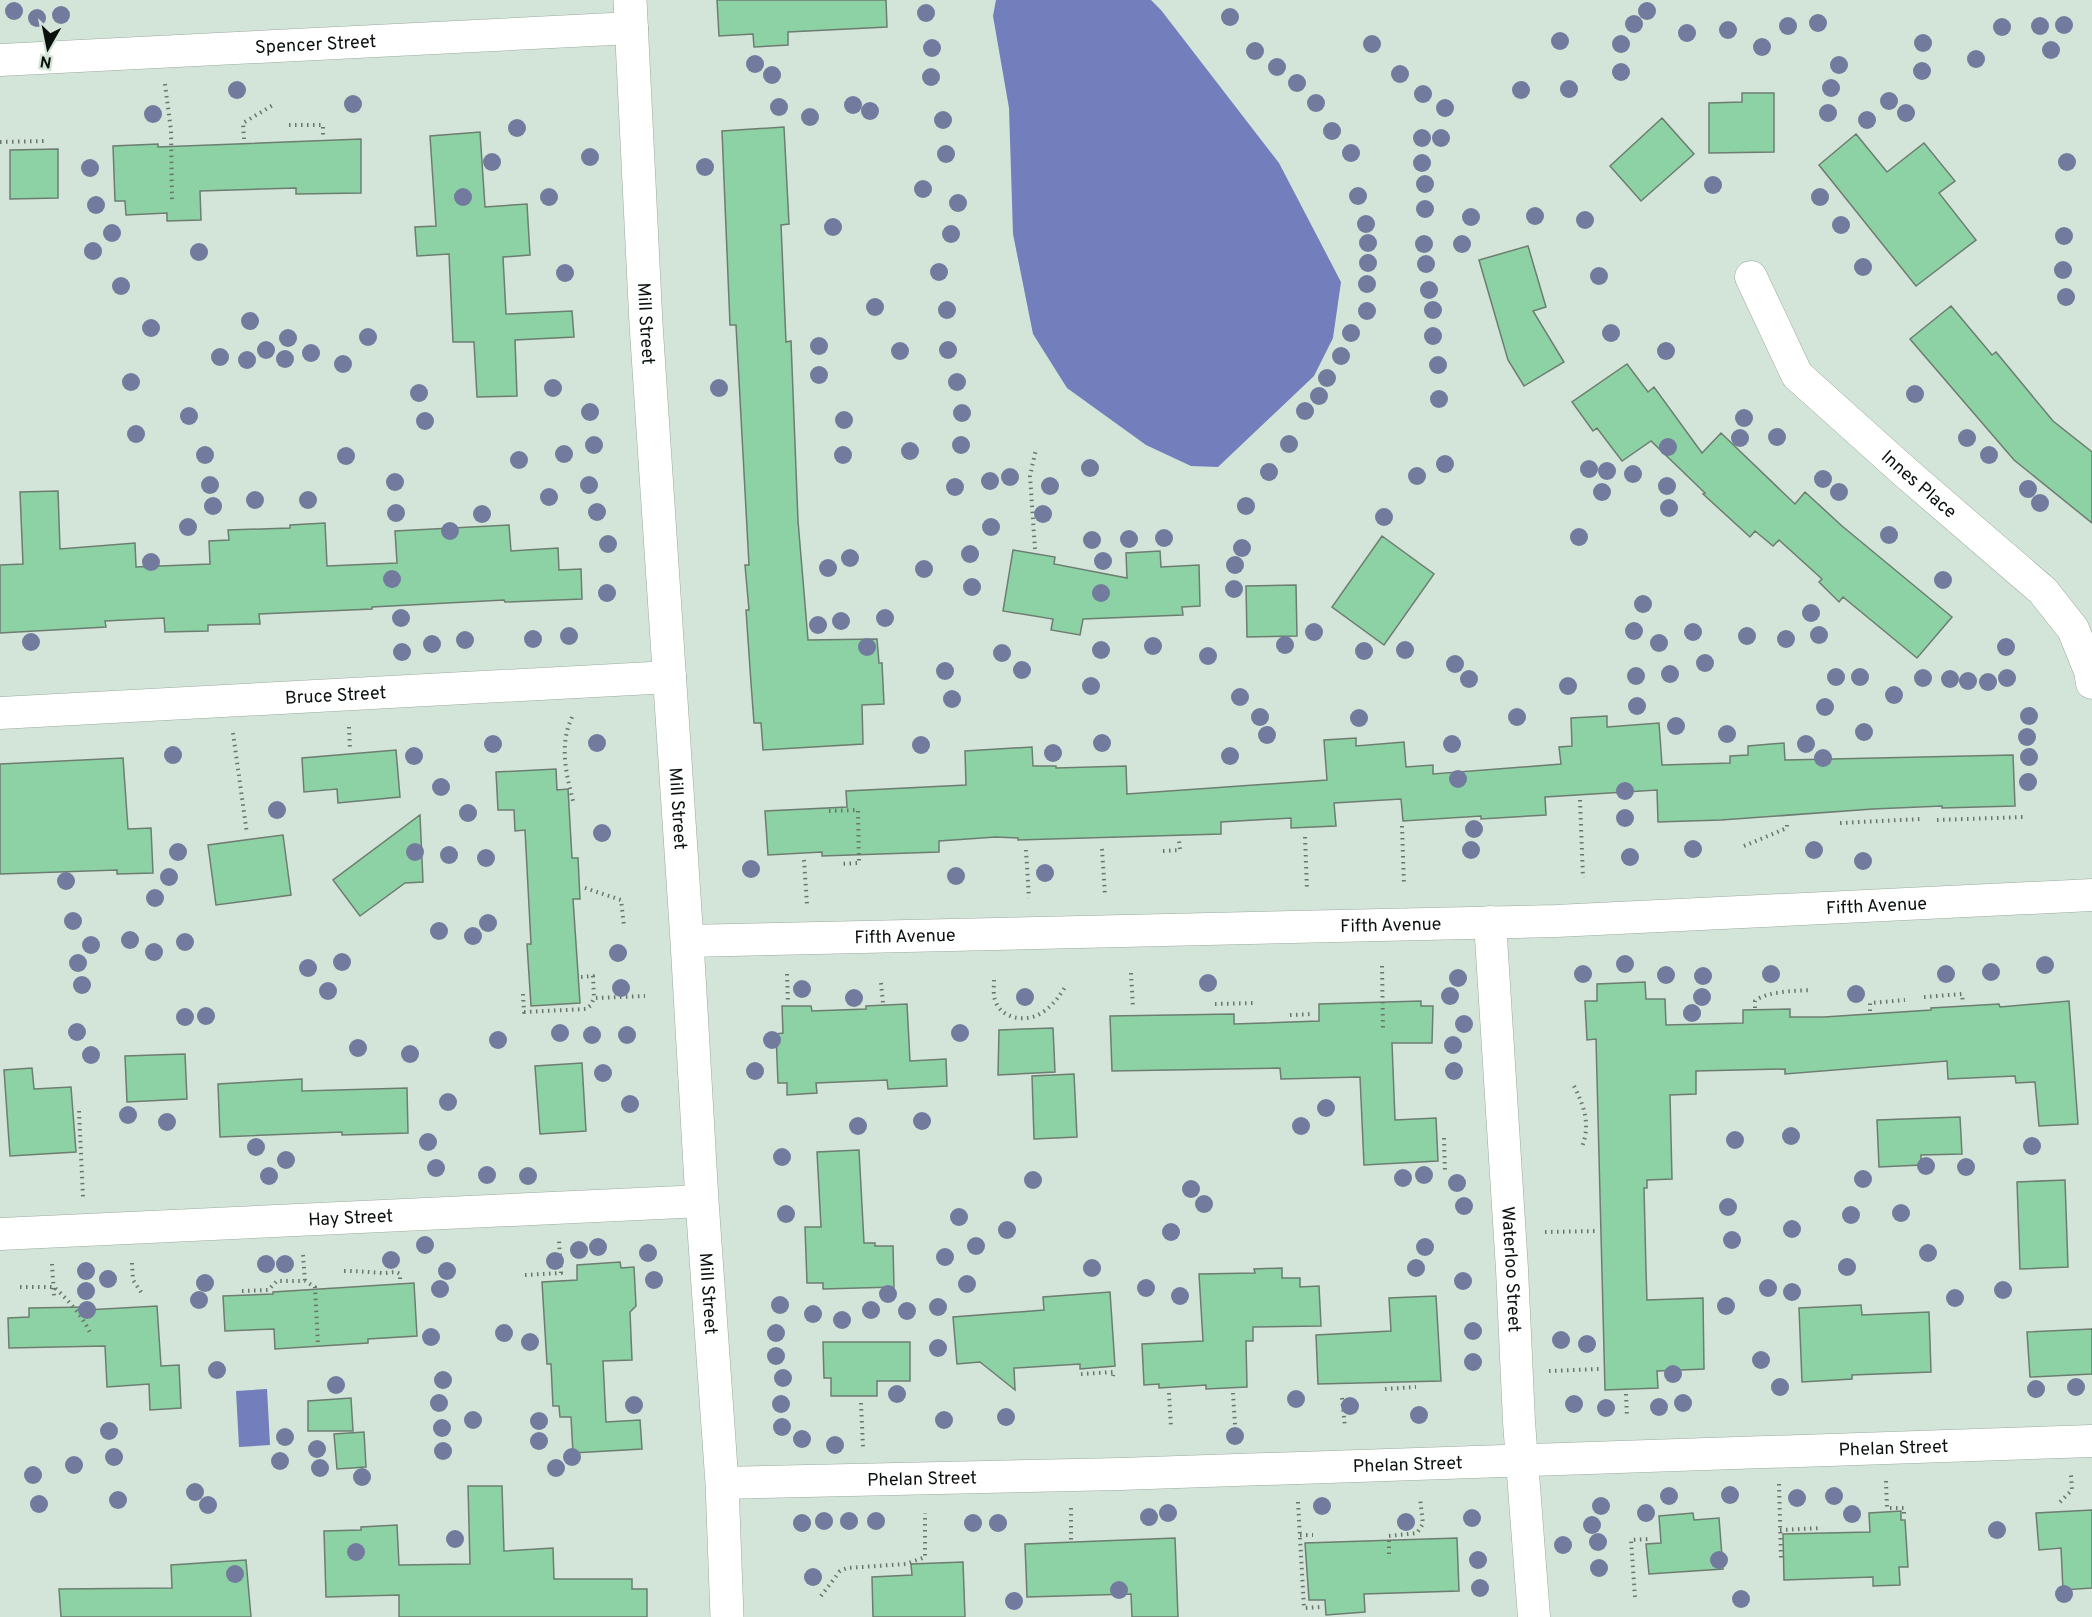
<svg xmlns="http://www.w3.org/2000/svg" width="2092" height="1617" viewBox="0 0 2092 1617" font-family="Overpass,sans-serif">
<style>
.water{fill:#737ebc}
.building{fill:#8dd2a4;stroke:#6d7d71;stroke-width:1.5}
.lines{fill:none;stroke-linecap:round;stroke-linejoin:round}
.minor-casing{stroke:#99aa9e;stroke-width:33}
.secondary-casing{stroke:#99aa9e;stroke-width:34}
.path{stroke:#6a766d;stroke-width:4;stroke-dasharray:1.5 4.5;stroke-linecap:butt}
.minor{stroke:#fff;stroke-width:32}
.secondary{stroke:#fff;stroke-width:33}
.tree{fill:#727b9e}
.labels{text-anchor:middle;stroke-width:5;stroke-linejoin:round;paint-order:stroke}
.street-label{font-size:18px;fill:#0b120d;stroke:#d3e5d8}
</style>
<rect width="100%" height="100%" fill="#d3e5d8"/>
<!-- water -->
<path class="water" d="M996,0h155l10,10 118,153 62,119 -8,56 -19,38 -96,91 -27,-1 -45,-21 -79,-57 -34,-54 -20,-100 -4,-126 -16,-92z
M267,1389l3,56 -31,2 -3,-56z"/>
<!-- building -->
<path class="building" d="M717,0h169l1,27 -99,5v13l-34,2 -1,-13 -34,2z
M1742,93h32v59l-65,1v-50l33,-1z
M1662,118l32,36 -53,47 -31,-35z
M784,127l5,97 -8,1 5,117 5,-1 7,180 10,119 69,-1 2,24h3l2,41 -22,1 1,39 -100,6 -2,-27h-7l-3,-40 -5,-73h3l-4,-45h4l-13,-240h-6l-8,-194z
M480,132l5,75 42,-3 3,51 -27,2 3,57 66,-3 2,26 -59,3 2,56 -40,1 -3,-55h-21l-4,-88 -32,2 -2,-29 21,-1 -6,-90z
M1856,134l31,38 37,-29 31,38 -16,12 37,47 -60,46 -97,-121z
M361,139v54l-65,1v-6l-96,3 1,29 -34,1v-8l-41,2 -1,-14h-10l-2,-55 45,-2v3z
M58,149v49l-48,1v-49z
M1528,246l18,61 -13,4 31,51 -40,24 -16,-26 -29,-100z
M1951,306l41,49 4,-3 57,69 39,31v71l-78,-63 -104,-121z
M1627,364l21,28 6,-5 48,66 19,-20 74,71 10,-12 37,34 110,91 -35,41 -74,-61 -4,5 -20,-20 3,-3 -43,-39 -6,6 -18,-15 -5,6 -47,-43 2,-1 -54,-52 -29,20 -25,-33 -4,3 -21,-29z
M58,491l2,58 75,-6 1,24 74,-3 -1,-23 20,-1 -1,-10 62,-2v-3l35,-2 2,43 70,-3 -2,-32 114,-6 2,26 47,-3 1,22 22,-1 1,30 -77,3 -1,-2 -132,7v2l-113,5 1,10 -52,1v6l-43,1 -1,-14 -59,3 1,6 -106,6v-68l23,-1 -3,-72z
M1382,536l52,38 -50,71 -52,-38z
M1013,550l42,7 -1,7 73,14 -1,-25 34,-2 1,16 38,-2 1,41 -18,1 1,8 -100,4 -3,16 -29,-5 2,-11 -50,-8z
M1296,585l1,51 -50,1 -1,-51z
M1607,716v11l52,-4 3,42 68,-2v-7l18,-1v-9l36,-3 1,17 228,-5 2,51 -73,2v-2l-69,3 -152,11 -63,2 -1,-32 -112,7 1,18 -65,4v-3l-78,5 -2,-22 -67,4 2,23 -45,2v-10l-70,4v12l-203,6v-2l-22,-1 -57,4v11l-117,4v-4l-54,3 -3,-44 82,-4 -1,-16 120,-6 -1,-34 67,-4 1,19h23v2l70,-2 1,28 200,-14 -3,-40 32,-2v8l48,-4 2,25 27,-2v9l128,-10 -2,-17 13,-1 -1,-28z
M396,750l4,47 -62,6 -1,-14 -33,3 -2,-34z
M123,758l5,71 23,-1 2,45 -36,1v-4l-117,4v-110z
M556,769l1,21 11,-1 4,69h6l2,41h-7l7,104 -49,3 -4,-62h4l-6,-114 -10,1 -1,-21h-16l-2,-38z
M420,815l3,67 -18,1 -45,33 -27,-36z
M283,835l8,60 -75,10 -8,-60z
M1645,982l1,17h19l1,26 77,-2v-13l47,-1v8h34l107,-7v-2l68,-4 1,3 69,-6 9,123 -39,2 -4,-44 -19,1 -1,-7 -67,3 -1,-18 -162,13v-5l-89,2v23l-26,1 2,84 -25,1v8h-3l2,82 1,30 56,-2 1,71 -47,2 1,17 -53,2 -9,-351 -9,1 -2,-39h12v-17z
M1421,1001v5h12l-1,37h-40l3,77 41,-2 2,43 -74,4 -4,-88 -79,2 -1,-11 -168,3 -2,-55 124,-2v10l85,-3v-17z
M907,1004l3,57 36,-2 1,27 -59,3 -1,-9 -71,3 1,10 -30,2v-12h-9l-2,-49 7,-1 -1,-27h29l1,5 54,-2v-3z
M1053,1028l2,44 -57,3 1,-45z
M185,1054l2,45 -60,3 -2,-46z
M582,1063l4,68 -46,3 -5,-68z
M32,1068l2,21 37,-2 5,65 -66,4 -6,-86z
M1074,1074l3,63 -43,2 -2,-63z
M302,1079v12l105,-3 1,45 -66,2v-3l-122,5 -2,-53z
M1960,1117l2,37 -41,1v10l-42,2 -2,-47z
M859,1150l5,93h11v3h18l1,41 -71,2v-6h-16l-2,-56h16l-4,-75z
M2065,1180l3,87 -48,2 -3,-87z
M620,1262l1,6 13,-1 2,39 -6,6 2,48 -29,1 3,61 34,-2 2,29 -69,4 -2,-36h-11l-1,-11h-6l-2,-42h-4l-5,-82 35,-2v-15z
M1282,1268v10h18v9l19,-1 2,40 -68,1v14h-7l1,46 -41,2v-4l-47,3v-4l-15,1 -2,-41 61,-3 -4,-67 56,-1 -1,-4z
M414,1283l3,53 -49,3v4l-93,6 -1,-20 -49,2 -2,-35 50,-2v-2z
M1110,1292l5,74 -35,3v-5l-66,4 1,22 -35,-28 -23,2 -4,-47 91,-7 -1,-13z
M1436,1296l5,85 -123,3 -2,-49 75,-4 -2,-33z
M1861,1305l1,10 67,-3 2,60 -79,3v4l-50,3 -3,-74z
M157,1306l4,60 18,-1 2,43 -31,2 -1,-26 -42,3 -2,-41 -96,2 -1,-30 21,-1v-9l57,-1v3z
M2092,1329v45l-62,3 -3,-45z
M823,1342h87v39h-33v15h-46v-18h-7z
M351,1398l2,33h-45v-30z
M364,1432l2,35 -29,2 -3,-35z
M468,1486h34l2,65 49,-3 1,31h78v10h15v28h-248v-22l-73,2 -2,-66 37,-1v-3l36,-2 2,40 71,-1z
M2092,1510v78l-29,2 -2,-42 -22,2 -3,-37z
M1901,1511v9h4l3,47h-9l1,18 -27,1v-9l-89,3 -1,-46 87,-2 -1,-19z
M1693,1513l1,7 25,-2 4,51 -74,5 -3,-30 15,-1 -2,-27z
M1175,1538l3,79h-46l-1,-23 -104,3 -2,-53z
M1457,1538l2,53 -95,3 1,18 -39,3 -1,-15h-16l-4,-57z
M246,1560l5,57h-190l-2,-28 113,-1 -1,-23z
M963,1562l2,55h-92l-1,-40 40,-2 -1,-11z"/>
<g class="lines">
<defs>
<g id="minor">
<path id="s1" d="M0,60l632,-32"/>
<path id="s2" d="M1751,277l46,98 108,97 138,119 30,38 17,42 2,12"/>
<path id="s3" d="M0,713l670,-36"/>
<path id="s4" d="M1490,922l22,347 7,153 15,195"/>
<path id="s5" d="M687,941l869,-20 536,-26"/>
<path id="s6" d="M0,1234l702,-33"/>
<path id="s7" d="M722,1483l398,-9 972,-33"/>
</g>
<g id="secondary">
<path id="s8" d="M630,0l16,324 41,617 15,260 20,282 5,134"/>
</g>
</defs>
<!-- minor casing -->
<use href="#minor" class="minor-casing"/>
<!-- secondary casing -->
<use href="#secondary" class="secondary-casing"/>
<!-- path -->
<path class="path" d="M165,84l6,46 1,70
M289,125h34v13
M244,139l-1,-16 30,-18
M0,142l46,-1
M1035,549l-5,-73 6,-27
M572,717c-13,28 -6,56 1,84
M349,727l1,23
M233,733l14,101
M1580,800l3,78
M829,811l29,-1 1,53 -20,1
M1937,820l87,-3
M1840,823l81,-4
M1402,826l2,59
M1305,837l2,52
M1744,846l43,-18v-7
M1102,849l3,46
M1026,850l3,48
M1163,851l17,-1 -1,-9
M804,860l3,44
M585,888l36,12 3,26
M1382,966l1,64
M1131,973l2,35
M787,974l1,30
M581,977l12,-1 1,22 51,-2
M994,980c0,6 -1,14 1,20 6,20 33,23 48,12 10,-7 16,-15 22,-25
M881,983l2,20
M523,994l1,18 62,-3 5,-4 3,-7
M1924,997l38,-3 1,9
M1215,1004l40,-1
M1755,1008v-7c12,-10 40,-10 56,-11
M1870,1011v-8l35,-3
M1290,1015l22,-1
M1574,1086c11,22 17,40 7,63
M79,1111l4,86
M1444,1138l1,35
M1545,1232l53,-1
M303,1255l2,26
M132,1263l1,17 10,15
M52,1264l2,32
M344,1271c13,0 24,1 37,2 7,1 12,-3 19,1v10
M525,1275l36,-2 -2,-32
M20,1287h34c15,14 29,29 37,48
M242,1291l26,-1 9,-9h28l10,6 3,57
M1549,1371l50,-2
M1081,1374l33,-2 -1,4
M1385,1389l31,-2
M1169,1393l2,34
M1233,1393l2,32
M1626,1394l1,24
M1342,1398l3,29
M861,1403l2,44
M1886,1481l1,27h17v9
M1779,1484l2,74
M1298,1502l6,106 17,-1
M2060,1502l12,-12 -1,-15
M1071,1508v32
M1780,1530l42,-2
M1300,1535h13
M1389,1554v-18l28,-3 6,-9 -3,-26
M821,1596l19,-25 7,-3 59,-4 19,-7v-44
M1635,1597l-4,-57 18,-1"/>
<!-- minor -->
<use href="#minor" class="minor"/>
<!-- secondary -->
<use href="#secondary" class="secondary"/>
</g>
<!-- trees -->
<g class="tree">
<circle cx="14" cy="11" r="9"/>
<circle cx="1647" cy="11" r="9"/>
<circle cx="926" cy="13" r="9"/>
<circle cx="61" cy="15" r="9"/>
<circle cx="1230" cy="17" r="9"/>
<circle cx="37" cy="18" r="9"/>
<circle cx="1818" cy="23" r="9"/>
<circle cx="1634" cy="24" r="9"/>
<circle cx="2064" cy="25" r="9"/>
<circle cx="1788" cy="26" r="9"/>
<circle cx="2040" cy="26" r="9"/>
<circle cx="2002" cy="27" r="9"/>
<circle cx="1728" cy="30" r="9"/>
<circle cx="1687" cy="33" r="9"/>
<circle cx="1560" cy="41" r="9"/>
<circle cx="1923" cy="43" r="9"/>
<circle cx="1372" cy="44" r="9"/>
<circle cx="1621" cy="44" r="9"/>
<circle cx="1762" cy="47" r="9"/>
<circle cx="932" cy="48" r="9"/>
<circle cx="2051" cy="50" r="9"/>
<circle cx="1255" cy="51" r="9"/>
<circle cx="1976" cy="59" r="9"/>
<circle cx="755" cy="64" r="9"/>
<circle cx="1839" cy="65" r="9"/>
<circle cx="1277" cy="67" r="9"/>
<circle cx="1922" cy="71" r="9"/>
<circle cx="1621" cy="72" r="9"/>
<circle cx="1400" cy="74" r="9"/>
<circle cx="772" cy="75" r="9"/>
<circle cx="931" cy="77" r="9"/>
<circle cx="1297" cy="83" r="9"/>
<circle cx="1831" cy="88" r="9"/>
<circle cx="1569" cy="89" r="9"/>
<circle cx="237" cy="90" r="9"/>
<circle cx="1521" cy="90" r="9"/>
<circle cx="1423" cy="94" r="9"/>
<circle cx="1889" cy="101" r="9"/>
<circle cx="1316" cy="103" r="9"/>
<circle cx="353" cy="104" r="9"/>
<circle cx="853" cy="105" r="9"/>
<circle cx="779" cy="107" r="9"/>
<circle cx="1445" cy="108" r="9"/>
<circle cx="870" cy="111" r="9"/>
<circle cx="1828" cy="113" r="9"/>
<circle cx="1906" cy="113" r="9"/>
<circle cx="153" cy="114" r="9"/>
<circle cx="810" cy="117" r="9"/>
<circle cx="943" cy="120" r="9"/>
<circle cx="1867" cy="120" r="9"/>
<circle cx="517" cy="128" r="9"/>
<circle cx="1332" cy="131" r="9"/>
<circle cx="1422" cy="138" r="9"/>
<circle cx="1441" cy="138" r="9"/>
<circle cx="1351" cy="153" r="9"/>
<circle cx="946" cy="154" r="9"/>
<circle cx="590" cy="157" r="9"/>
<circle cx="492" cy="162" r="9"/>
<circle cx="2067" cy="162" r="9"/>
<circle cx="1422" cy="163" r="9"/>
<circle cx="705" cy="167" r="9"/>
<circle cx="90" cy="168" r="9"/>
<circle cx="1425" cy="184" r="9"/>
<circle cx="1713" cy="185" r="9"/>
<circle cx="923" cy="189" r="9"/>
<circle cx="1358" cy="196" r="9"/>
<circle cx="463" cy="197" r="9"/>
<circle cx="549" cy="197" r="9"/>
<circle cx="1820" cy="197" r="9"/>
<circle cx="958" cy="203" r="9"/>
<circle cx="96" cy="205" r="9"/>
<circle cx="1425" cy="209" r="9"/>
<circle cx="1535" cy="216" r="9"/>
<circle cx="1471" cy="217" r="9"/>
<circle cx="1585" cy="220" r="9"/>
<circle cx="1366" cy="224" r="9"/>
<circle cx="1841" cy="225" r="9"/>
<circle cx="833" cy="227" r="9"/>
<circle cx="112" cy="233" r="9"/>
<circle cx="951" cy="234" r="9"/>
<circle cx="2064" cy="236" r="9"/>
<circle cx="1368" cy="243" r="9"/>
<circle cx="1424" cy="244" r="9"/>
<circle cx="1462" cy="244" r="9"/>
<circle cx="93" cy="251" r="9"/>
<circle cx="199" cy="252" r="9"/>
<circle cx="1368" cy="263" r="9"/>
<circle cx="1426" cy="264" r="9"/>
<circle cx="1863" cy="267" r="9"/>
<circle cx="2063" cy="270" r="9"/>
<circle cx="939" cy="272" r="9"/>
<circle cx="565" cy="273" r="9"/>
<circle cx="1599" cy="276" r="9"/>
<circle cx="1367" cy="284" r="9"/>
<circle cx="121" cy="286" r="9"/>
<circle cx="1429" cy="290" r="9"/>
<circle cx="2066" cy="297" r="9"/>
<circle cx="875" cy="307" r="9"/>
<circle cx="947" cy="310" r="9"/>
<circle cx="1433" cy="310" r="9"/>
<circle cx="1367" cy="311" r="9"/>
<circle cx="250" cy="321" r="9"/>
<circle cx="151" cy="328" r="9"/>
<circle cx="1351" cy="333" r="9"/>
<circle cx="1611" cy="333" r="9"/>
<circle cx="1433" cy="336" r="9"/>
<circle cx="368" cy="337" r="9"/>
<circle cx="288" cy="338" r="9"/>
<circle cx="819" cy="346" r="9"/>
<circle cx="266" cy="350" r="9"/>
<circle cx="948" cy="350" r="9"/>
<circle cx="900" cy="351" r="9"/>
<circle cx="1666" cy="351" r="9"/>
<circle cx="311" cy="353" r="9"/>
<circle cx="1341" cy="356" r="9"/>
<circle cx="220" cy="357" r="9"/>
<circle cx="285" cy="359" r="9"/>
<circle cx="247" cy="360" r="9"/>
<circle cx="343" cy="364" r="9"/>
<circle cx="1438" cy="365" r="9"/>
<circle cx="819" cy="375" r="9"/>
<circle cx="1327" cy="378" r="9"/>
<circle cx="131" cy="382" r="9"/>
<circle cx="957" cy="382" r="9"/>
<circle cx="553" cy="388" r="9"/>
<circle cx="719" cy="388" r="9"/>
<circle cx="419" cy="393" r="9"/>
<circle cx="1915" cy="394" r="9"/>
<circle cx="1319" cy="396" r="9"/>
<circle cx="1439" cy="399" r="9"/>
<circle cx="1305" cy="411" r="9"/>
<circle cx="590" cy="412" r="9"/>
<circle cx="962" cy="413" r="9"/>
<circle cx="189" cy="416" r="9"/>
<circle cx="1744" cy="418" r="9"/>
<circle cx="844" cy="420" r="9"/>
<circle cx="425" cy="421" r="9"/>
<circle cx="136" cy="434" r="9"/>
<circle cx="1777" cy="437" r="9"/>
<circle cx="1740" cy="438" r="9"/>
<circle cx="1967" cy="438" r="9"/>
<circle cx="1289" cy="444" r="9"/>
<circle cx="594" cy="445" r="9"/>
<circle cx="961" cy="445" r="9"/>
<circle cx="1668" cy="447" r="9"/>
<circle cx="910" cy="451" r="9"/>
<circle cx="564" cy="454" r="9"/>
<circle cx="205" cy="455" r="9"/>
<circle cx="843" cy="455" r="9"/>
<circle cx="1989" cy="455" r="9"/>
<circle cx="346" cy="456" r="9"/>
<circle cx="519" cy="460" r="9"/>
<circle cx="1445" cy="464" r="9"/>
<circle cx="1090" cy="468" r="9"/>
<circle cx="1589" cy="469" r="9"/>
<circle cx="1607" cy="471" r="9"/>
<circle cx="1269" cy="472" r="9"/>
<circle cx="1633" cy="474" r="9"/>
<circle cx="1417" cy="476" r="9"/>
<circle cx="1010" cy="477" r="9"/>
<circle cx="1823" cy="479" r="9"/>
<circle cx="990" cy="481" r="9"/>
<circle cx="395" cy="482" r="9"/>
<circle cx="210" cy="485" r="9"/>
<circle cx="589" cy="485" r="9"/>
<circle cx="1050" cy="486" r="9"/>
<circle cx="1667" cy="486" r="9"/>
<circle cx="955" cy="487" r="9"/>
<circle cx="2028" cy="489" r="9"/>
<circle cx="1602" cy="492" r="9"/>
<circle cx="1839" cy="492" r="9"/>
<circle cx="549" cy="497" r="9"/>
<circle cx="255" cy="500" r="9"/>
<circle cx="308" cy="500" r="9"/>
<circle cx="2040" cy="503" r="9"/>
<circle cx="213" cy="506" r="9"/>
<circle cx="1246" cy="506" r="9"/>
<circle cx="1669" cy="508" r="9"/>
<circle cx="597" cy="512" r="9"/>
<circle cx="396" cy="513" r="9"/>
<circle cx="482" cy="514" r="9"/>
<circle cx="1043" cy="514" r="9"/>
<circle cx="1384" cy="517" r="9"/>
<circle cx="188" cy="527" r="9"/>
<circle cx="991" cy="527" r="9"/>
<circle cx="450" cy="531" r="9"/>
<circle cx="1889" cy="535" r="9"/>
<circle cx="1579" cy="537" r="9"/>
<circle cx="1164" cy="538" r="9"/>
<circle cx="1129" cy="539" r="9"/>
<circle cx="1092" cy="540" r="9"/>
<circle cx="608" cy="544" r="9"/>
<circle cx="1242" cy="548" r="9"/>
<circle cx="970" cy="554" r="9"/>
<circle cx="850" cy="558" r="9"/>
<circle cx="1103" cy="561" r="9"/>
<circle cx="151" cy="562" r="9"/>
<circle cx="1235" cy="565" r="9"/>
<circle cx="828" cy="568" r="9"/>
<circle cx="924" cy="569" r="9"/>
<circle cx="392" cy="579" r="9"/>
<circle cx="1943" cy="580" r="9"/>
<circle cx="972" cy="587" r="9"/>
<circle cx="1234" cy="589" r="9"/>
<circle cx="607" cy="593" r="9"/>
<circle cx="1101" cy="593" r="9"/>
<circle cx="1643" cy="604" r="9"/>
<circle cx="1811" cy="613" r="9"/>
<circle cx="401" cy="618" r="9"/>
<circle cx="885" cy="618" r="9"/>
<circle cx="841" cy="621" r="9"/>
<circle cx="818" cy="625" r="9"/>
<circle cx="1634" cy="631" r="9"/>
<circle cx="1314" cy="632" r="9"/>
<circle cx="1693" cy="632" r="9"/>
<circle cx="1819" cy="635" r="9"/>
<circle cx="569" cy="636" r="9"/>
<circle cx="1747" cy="636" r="9"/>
<circle cx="533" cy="639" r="9"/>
<circle cx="1786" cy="639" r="9"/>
<circle cx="465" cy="640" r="9"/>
<circle cx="31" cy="642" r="9"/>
<circle cx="1659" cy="643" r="9"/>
<circle cx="432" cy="644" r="9"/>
<circle cx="1285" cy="645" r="9"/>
<circle cx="1153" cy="646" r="9"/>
<circle cx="867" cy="647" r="9"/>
<circle cx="2006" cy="647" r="9"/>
<circle cx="1101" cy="650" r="9"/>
<circle cx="1405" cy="650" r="9"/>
<circle cx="1364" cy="651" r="9"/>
<circle cx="402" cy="652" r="9"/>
<circle cx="1002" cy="653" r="9"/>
<circle cx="1208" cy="656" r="9"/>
<circle cx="1705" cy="663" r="9"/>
<circle cx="1455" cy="664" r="9"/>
<circle cx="1022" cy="670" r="9"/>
<circle cx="945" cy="671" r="9"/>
<circle cx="1670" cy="674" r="9"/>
<circle cx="1636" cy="676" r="9"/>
<circle cx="1836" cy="677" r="9"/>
<circle cx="1860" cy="677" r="9"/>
<circle cx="1923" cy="678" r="9"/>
<circle cx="2007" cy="678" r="9"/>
<circle cx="1469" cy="679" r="9"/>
<circle cx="1950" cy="679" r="9"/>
<circle cx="1968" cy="681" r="9"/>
<circle cx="1988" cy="682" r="9"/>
<circle cx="1091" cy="686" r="9"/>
<circle cx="1568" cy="686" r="9"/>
<circle cx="1894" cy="695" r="9"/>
<circle cx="1240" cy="697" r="9"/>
<circle cx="952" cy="699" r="9"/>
<circle cx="1637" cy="706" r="9"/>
<circle cx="1825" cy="707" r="9"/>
<circle cx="2029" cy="716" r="9"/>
<circle cx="1260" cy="717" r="9"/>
<circle cx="1517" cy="717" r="9"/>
<circle cx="1359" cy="718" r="9"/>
<circle cx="1676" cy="726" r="9"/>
<circle cx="1864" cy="732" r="9"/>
<circle cx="1727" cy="734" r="9"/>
<circle cx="1267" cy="735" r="9"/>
<circle cx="2027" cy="737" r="9"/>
<circle cx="597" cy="743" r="9"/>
<circle cx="1102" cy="743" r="9"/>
<circle cx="493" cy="744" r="9"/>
<circle cx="1452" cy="744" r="9"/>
<circle cx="1806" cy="744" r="9"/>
<circle cx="921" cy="745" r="9"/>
<circle cx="1053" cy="753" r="9"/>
<circle cx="173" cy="755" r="9"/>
<circle cx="414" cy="756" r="9"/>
<circle cx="1230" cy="756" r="9"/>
<circle cx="2029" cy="757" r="9"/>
<circle cx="1823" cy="758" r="9"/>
<circle cx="1458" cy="779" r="9"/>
<circle cx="2028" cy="782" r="9"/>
<circle cx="441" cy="787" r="9"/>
<circle cx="1625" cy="791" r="9"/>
<circle cx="277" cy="810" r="9"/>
<circle cx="468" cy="813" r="9"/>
<circle cx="1625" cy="818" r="9"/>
<circle cx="1474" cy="829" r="9"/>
<circle cx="602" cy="833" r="9"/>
<circle cx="1693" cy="849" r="9"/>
<circle cx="1471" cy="850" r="9"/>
<circle cx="1814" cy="850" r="9"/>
<circle cx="178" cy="852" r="9"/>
<circle cx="415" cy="852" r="9"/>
<circle cx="449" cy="855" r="9"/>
<circle cx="1630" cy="857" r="9"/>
<circle cx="486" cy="858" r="9"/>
<circle cx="1863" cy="861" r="9"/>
<circle cx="751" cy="869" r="9"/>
<circle cx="1045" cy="873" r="9"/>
<circle cx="956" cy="876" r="9"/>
<circle cx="169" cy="877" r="9"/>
<circle cx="66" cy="881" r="9"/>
<circle cx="155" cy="898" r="9"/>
<circle cx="73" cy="921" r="9"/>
<circle cx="488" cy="923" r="9"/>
<circle cx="439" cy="931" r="9"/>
<circle cx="473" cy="936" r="9"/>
<circle cx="130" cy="940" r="9"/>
<circle cx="185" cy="942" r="9"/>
<circle cx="91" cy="945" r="9"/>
<circle cx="154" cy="952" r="9"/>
<circle cx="618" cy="953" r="9"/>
<circle cx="342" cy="962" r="9"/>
<circle cx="78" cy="963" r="9"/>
<circle cx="1625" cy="964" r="9"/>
<circle cx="2045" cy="965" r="9"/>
<circle cx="308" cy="968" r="9"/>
<circle cx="1991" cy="972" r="9"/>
<circle cx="1583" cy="974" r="9"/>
<circle cx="1771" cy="974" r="9"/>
<circle cx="1946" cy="974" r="9"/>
<circle cx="1666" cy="975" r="9"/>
<circle cx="1703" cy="976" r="9"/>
<circle cx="1458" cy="978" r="9"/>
<circle cx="1208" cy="983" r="9"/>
<circle cx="82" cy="985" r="9"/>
<circle cx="621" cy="988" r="9"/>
<circle cx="802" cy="989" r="9"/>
<circle cx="328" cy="991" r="9"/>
<circle cx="1856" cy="994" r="9"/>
<circle cx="1450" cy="996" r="9"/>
<circle cx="1025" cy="997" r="9"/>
<circle cx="1702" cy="997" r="9"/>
<circle cx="854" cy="998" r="9"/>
<circle cx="1692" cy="1013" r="9"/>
<circle cx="206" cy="1016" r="9"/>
<circle cx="185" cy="1017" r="9"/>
<circle cx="1464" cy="1024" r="9"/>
<circle cx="77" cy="1032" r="9"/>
<circle cx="560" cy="1033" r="9"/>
<circle cx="960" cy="1033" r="9"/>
<circle cx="592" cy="1035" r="9"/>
<circle cx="627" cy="1035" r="9"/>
<circle cx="498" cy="1040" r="9"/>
<circle cx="772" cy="1040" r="9"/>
<circle cx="1453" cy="1045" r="9"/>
<circle cx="358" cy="1048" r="9"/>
<circle cx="410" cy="1054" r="9"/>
<circle cx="91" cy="1055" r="9"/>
<circle cx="755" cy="1071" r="9"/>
<circle cx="1454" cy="1071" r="9"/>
<circle cx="603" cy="1073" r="9"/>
<circle cx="448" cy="1102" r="9"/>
<circle cx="630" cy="1104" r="9"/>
<circle cx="1326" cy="1108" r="9"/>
<circle cx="128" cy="1115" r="9"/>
<circle cx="922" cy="1121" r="9"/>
<circle cx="167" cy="1122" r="9"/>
<circle cx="858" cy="1126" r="9"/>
<circle cx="1301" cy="1126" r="9"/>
<circle cx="1791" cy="1136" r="9"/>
<circle cx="1735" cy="1140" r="9"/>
<circle cx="428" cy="1142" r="9"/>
<circle cx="2032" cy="1146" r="9"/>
<circle cx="256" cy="1147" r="9"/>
<circle cx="782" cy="1157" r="9"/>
<circle cx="286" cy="1160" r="9"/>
<circle cx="1926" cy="1166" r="9"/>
<circle cx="1966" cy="1167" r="9"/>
<circle cx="436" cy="1168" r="9"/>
<circle cx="487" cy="1175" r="9"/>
<circle cx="1424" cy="1175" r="9"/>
<circle cx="269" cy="1176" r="9"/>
<circle cx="528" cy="1176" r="9"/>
<circle cx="1403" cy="1178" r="9"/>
<circle cx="1863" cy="1179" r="9"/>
<circle cx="1033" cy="1180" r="9"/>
<circle cx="1457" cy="1183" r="9"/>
<circle cx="1191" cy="1189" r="9"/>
<circle cx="1204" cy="1204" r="9"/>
<circle cx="1464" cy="1206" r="9"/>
<circle cx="1728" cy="1207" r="9"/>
<circle cx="1901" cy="1213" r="9"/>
<circle cx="786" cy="1214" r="9"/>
<circle cx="1851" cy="1215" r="9"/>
<circle cx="959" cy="1217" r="9"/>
<circle cx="1792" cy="1229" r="9"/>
<circle cx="1007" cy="1230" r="9"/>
<circle cx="1171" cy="1232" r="9"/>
<circle cx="1732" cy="1240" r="9"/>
<circle cx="425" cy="1245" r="9"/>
<circle cx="976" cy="1246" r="9"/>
<circle cx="598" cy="1247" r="9"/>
<circle cx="1425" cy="1247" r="9"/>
<circle cx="579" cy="1250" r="9"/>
<circle cx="648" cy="1253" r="9"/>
<circle cx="1928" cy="1253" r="9"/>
<circle cx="945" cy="1257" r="9"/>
<circle cx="391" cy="1260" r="9"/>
<circle cx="555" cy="1261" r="9"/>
<circle cx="266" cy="1264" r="9"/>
<circle cx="285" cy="1264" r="9"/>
<circle cx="1847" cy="1267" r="9"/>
<circle cx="1092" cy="1268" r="9"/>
<circle cx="1416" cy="1268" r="9"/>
<circle cx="86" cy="1271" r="9"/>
<circle cx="447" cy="1271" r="9"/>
<circle cx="108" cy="1279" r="9"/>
<circle cx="654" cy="1280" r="9"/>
<circle cx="1463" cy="1281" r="9"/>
<circle cx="205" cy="1283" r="9"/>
<circle cx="967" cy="1284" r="9"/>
<circle cx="1146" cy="1288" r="9"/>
<circle cx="1768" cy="1288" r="9"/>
<circle cx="440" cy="1289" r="9"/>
<circle cx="2003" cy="1290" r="9"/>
<circle cx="86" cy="1291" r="9"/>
<circle cx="1792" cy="1292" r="9"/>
<circle cx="888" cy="1294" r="9"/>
<circle cx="1180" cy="1296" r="9"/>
<circle cx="1955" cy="1298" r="9"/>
<circle cx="199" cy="1300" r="9"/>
<circle cx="780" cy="1305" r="9"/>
<circle cx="1726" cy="1306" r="9"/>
<circle cx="938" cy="1307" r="9"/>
<circle cx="87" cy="1310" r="9"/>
<circle cx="871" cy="1310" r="9"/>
<circle cx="907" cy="1311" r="9"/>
<circle cx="813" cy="1314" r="9"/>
<circle cx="842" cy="1320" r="9"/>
<circle cx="1473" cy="1331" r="9"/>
<circle cx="504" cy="1333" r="9"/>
<circle cx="776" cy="1333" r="9"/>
<circle cx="431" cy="1337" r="9"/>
<circle cx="1561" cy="1340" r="9"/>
<circle cx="530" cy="1342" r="9"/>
<circle cx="1587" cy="1344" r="9"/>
<circle cx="938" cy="1348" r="9"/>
<circle cx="776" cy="1356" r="9"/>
<circle cx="1761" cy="1360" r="9"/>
<circle cx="1473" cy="1362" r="9"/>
<circle cx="217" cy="1370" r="9"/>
<circle cx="1673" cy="1374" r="9"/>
<circle cx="783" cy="1378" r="9"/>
<circle cx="443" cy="1380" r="9"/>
<circle cx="336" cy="1385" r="9"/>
<circle cx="1780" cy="1387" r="9"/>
<circle cx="2076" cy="1387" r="9"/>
<circle cx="2036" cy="1389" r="9"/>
<circle cx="897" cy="1394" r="9"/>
<circle cx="1296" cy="1399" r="9"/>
<circle cx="439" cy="1403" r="9"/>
<circle cx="1683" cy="1403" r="9"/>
<circle cx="781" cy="1404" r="9"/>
<circle cx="1574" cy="1404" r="9"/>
<circle cx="634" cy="1405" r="9"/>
<circle cx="1350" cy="1406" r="9"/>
<circle cx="1659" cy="1407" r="9"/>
<circle cx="1606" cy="1408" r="9"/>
<circle cx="1419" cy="1415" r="9"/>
<circle cx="1006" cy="1417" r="9"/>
<circle cx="473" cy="1420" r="9"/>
<circle cx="944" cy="1420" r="9"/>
<circle cx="539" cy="1421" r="9"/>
<circle cx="782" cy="1427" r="9"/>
<circle cx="442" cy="1428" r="9"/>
<circle cx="109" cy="1431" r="9"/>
<circle cx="1235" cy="1436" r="9"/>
<circle cx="285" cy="1437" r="9"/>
<circle cx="802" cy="1439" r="9"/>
<circle cx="539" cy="1441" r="9"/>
<circle cx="835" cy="1445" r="9"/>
<circle cx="317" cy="1449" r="9"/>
<circle cx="443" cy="1451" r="9"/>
<circle cx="114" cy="1457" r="9"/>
<circle cx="572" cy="1457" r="9"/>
<circle cx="280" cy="1461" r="9"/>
<circle cx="74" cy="1465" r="9"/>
<circle cx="320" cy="1468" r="9"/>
<circle cx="556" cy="1468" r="9"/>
<circle cx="33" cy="1475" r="9"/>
<circle cx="362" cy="1477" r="9"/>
<circle cx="195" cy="1492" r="9"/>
<circle cx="1730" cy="1495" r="9"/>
<circle cx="1669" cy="1496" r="9"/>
<circle cx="1834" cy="1496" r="9"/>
<circle cx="1797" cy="1498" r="9"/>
<circle cx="118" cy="1500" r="9"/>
<circle cx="39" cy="1504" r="9"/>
<circle cx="208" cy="1505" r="9"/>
<circle cx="1322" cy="1506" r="9"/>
<circle cx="1601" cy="1506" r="9"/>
<circle cx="1168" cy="1513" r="9"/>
<circle cx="1646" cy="1513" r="9"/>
<circle cx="1852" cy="1514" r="9"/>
<circle cx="1149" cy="1517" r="9"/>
<circle cx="1472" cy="1518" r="9"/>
<circle cx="824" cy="1521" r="9"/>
<circle cx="849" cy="1521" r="9"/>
<circle cx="876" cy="1521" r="9"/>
<circle cx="1406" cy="1522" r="9"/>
<circle cx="802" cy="1523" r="9"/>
<circle cx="973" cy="1523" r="9"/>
<circle cx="998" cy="1523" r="9"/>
<circle cx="1592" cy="1525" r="9"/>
<circle cx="1997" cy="1530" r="9"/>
<circle cx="455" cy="1539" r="9"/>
<circle cx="1598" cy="1542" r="9"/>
<circle cx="1563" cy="1545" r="9"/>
<circle cx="356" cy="1552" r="9"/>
<circle cx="1478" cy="1560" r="9"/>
<circle cx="1719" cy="1560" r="9"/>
<circle cx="1599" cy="1568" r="9"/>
<circle cx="235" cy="1574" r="9"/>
<circle cx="813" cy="1577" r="9"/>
<circle cx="1480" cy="1588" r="9"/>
<circle cx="1119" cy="1590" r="9"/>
<circle cx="2064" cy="1594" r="9"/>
<circle cx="1741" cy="1599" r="9"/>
<circle cx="1014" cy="1601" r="9"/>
</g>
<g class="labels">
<!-- street labels -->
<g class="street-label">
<text dy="6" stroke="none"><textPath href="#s1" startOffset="316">Spencer Street</textPath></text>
<text dy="6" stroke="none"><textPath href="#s8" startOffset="324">Mill Street</textPath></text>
<text dy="6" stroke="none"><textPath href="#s2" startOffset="272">Innes Place</textPath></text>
<text dy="6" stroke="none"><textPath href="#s3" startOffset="336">Bruce Street</textPath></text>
<text dy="6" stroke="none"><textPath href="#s8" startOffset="810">Mill Street</textPath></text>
<text dy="6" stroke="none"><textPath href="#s5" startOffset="1190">Fifth Avenue</textPath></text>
<text dy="6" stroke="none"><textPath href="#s5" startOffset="704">Fifth Avenue</textPath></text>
<text dy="6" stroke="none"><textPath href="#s5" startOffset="218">Fifth Avenue</textPath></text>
<text dy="6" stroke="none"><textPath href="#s6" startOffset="351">Hay Street</textPath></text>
<text dy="6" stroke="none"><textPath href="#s4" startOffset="348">Waterloo Street</textPath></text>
<text dy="6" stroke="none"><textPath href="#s8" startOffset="1296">Mill Street</textPath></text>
<text dy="6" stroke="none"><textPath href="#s7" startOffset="1172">Phelan Street</textPath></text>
<text dy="6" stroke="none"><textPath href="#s7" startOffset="686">Phelan Street</textPath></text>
<text dy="6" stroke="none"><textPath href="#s7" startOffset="200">Phelan Street</textPath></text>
</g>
</g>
<!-- north arrow -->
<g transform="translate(48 48) rotate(189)" stroke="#d3e5d8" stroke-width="4.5" paint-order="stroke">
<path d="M0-4.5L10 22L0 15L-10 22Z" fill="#0b120d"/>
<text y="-9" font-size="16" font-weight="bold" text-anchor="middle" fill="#0b120d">N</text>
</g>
</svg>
